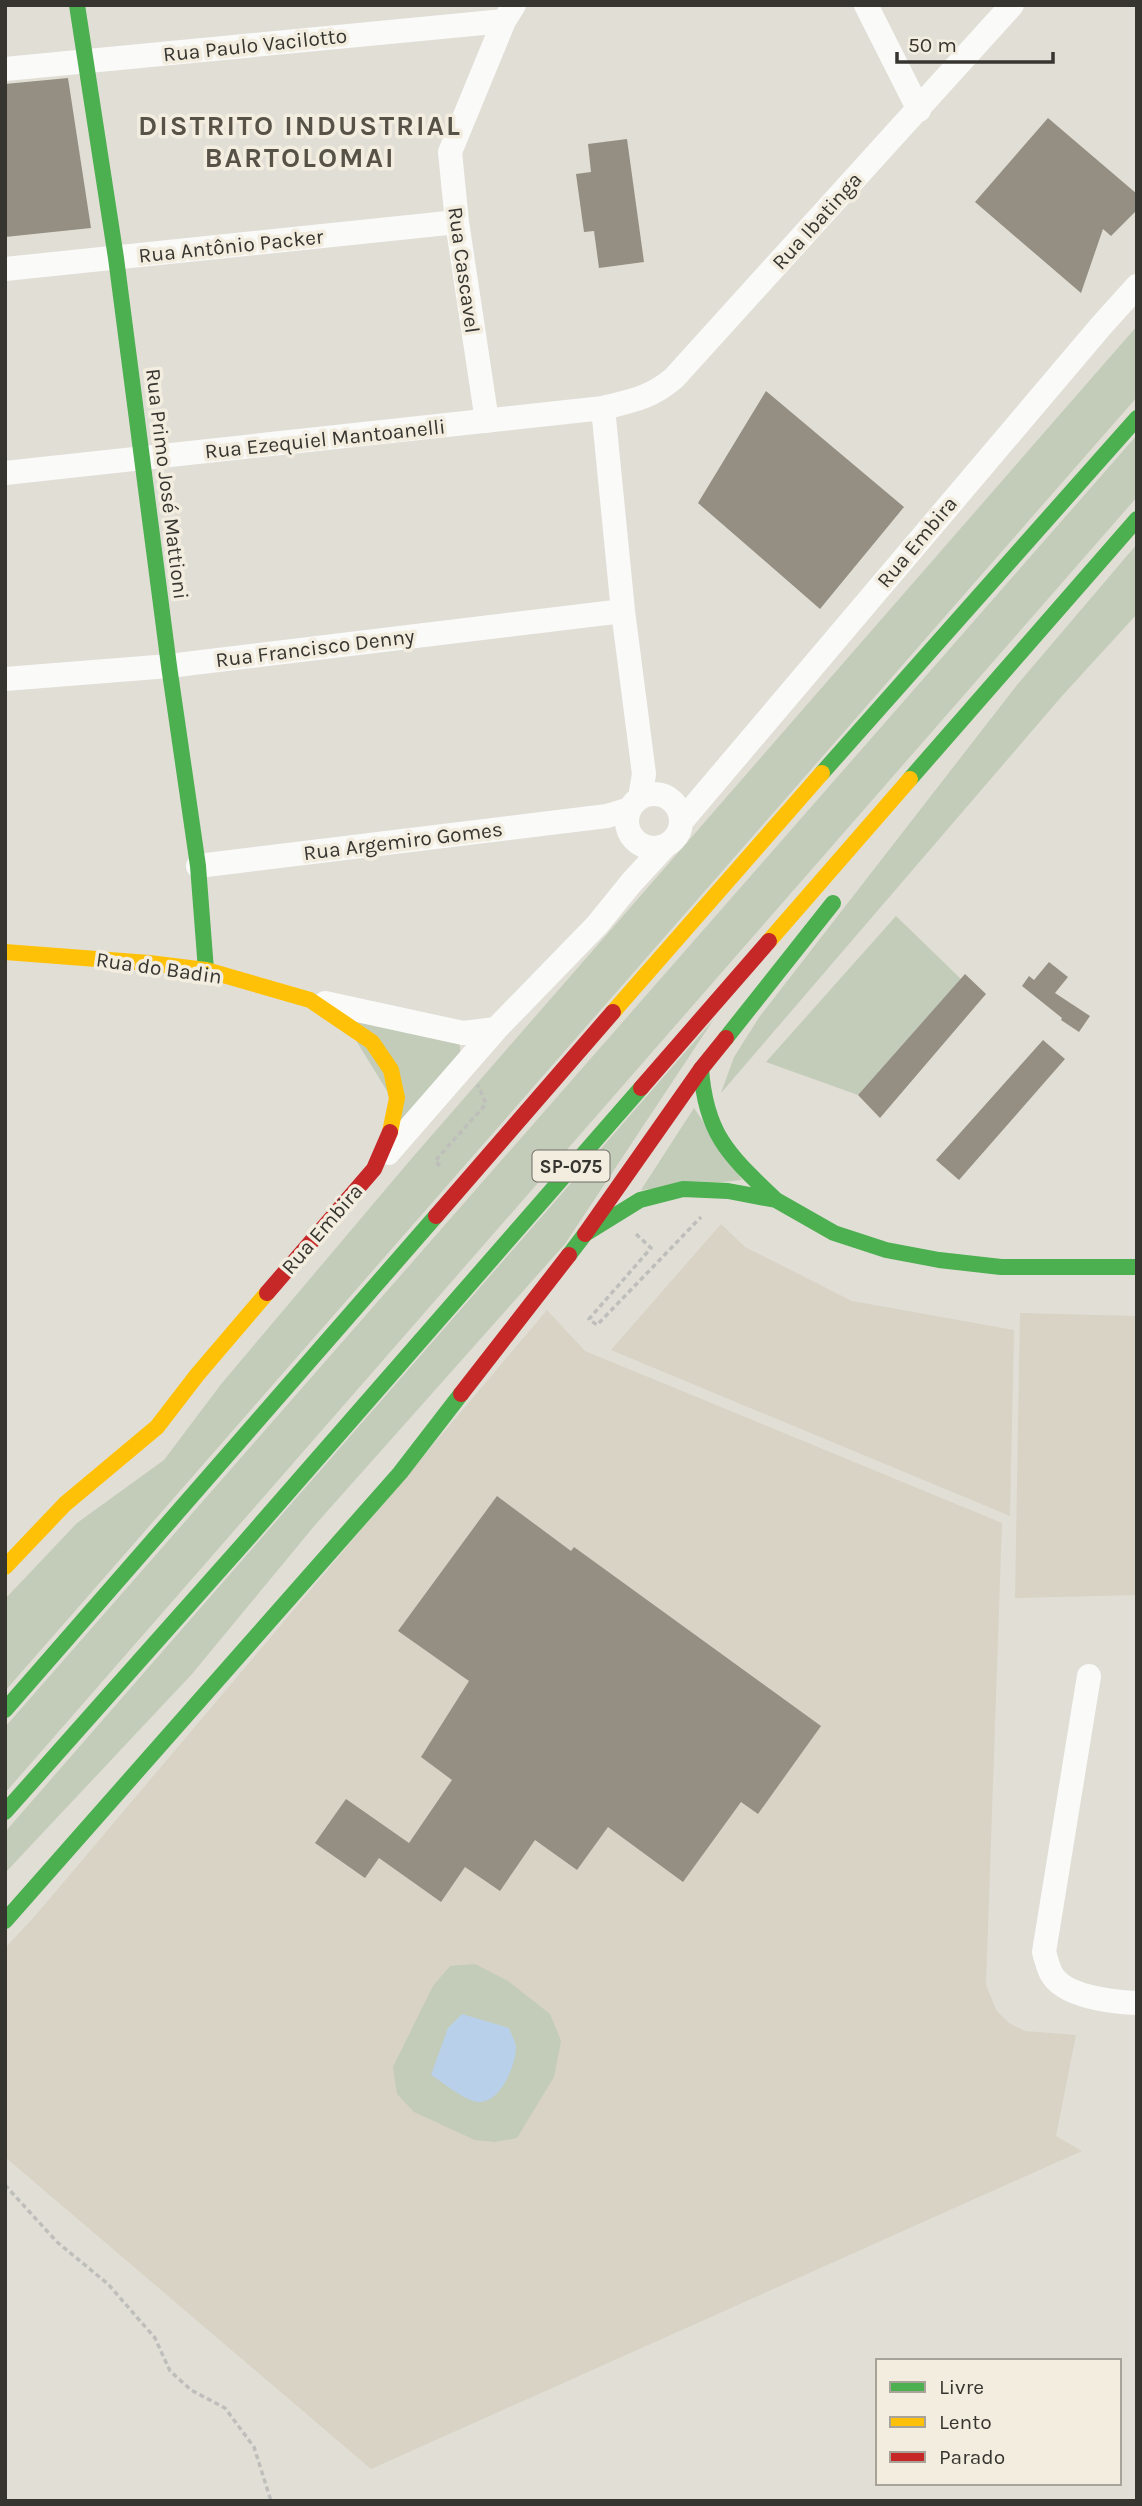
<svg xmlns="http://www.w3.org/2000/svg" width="1142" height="2506" viewBox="0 0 1142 2506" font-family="Karla,sans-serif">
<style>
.built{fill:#d8d3c4}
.green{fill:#c2ccb8}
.water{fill:#b9d0ea}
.building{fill:#948f82}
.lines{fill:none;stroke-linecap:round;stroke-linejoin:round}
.path{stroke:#bebebb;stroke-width:3.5;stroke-dasharray:5 3.5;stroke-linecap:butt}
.street{stroke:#fafaf9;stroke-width:24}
.fast{stroke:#4caf50;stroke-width:16}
.slow{stroke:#ffc107;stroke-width:16}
.jam{stroke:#c62828;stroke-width:16}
.labels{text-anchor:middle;stroke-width:7;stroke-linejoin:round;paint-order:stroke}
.shield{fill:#f2eddf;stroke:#6f6c64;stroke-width:2}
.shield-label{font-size:19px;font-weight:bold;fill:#373530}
.street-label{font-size:21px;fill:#373530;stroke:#f2eddf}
.district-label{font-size:28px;font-weight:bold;letter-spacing:2px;fill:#565247;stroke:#f2eddf}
</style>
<rect width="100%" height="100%" fill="#e1ded6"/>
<!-- built -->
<path class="built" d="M721,1224l24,23 107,54 162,29 -4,186 -399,-166z
M547,1310l38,41 417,172 -16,462 10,25 13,13 16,8 51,4 -20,101 26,15 -711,318 -366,-312v-209l30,-32z
M1020,1313l117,3v279l-122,3z"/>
<!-- green -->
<path class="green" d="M1137,326v71l-1132,1294v-92l72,-76 87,-63 58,-77 190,-225z
M1137,435v62l-1132,1296v-66z
M1137,544v70l-75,82 -341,397 13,-36 26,-41 257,-331z
M896,916l65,63 -103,116 -92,-33z
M338,1011l121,25 2,23 -66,86v-41z
M714,1019l-149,225 -250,281 -123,149 -187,199v-41z
M694,1108l48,72 -101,10z
M475,1964l33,17 42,33 11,27 -7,36 -37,61 -22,4 -20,-2 -61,-28 -17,-18 -4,-27 40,-81 17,-20z"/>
<!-- water -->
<path class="water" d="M462,2014l47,14c2,6 7,14 7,20 -1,20 -18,61 -43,53 -14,-5 -29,-18 -42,-26l17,-47z"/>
<!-- building -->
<path class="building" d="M68,78l23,150 -86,9v-153z
M1048,118l89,76v16l-26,26 -8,-7 -22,64 -106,-91z
M627,139l17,123 -45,6 -5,-37 -10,1 -8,-58 15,-2 -3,-28z
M766,391l138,116 -84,102 -122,-106z
M1049,962l19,15 -13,16 35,23 -11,16 -18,-12 1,-2 -40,-32 7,-10 5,4z
M965,974l21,20 -106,124 -22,-23z
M1043,1040l22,19 -106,121 -23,-20z
M497,1496l74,55 3,-4 247,179 -63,88 -17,-12 -58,80 -75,-55 -31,43 -42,-30 -35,51 -35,-24 -24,35 -62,-44 -14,20 -50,-35 31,-44 63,44 43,-63 -31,-23 48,-76 -71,-50z"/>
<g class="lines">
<!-- path -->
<path class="path" d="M440,1166l-5,-5 51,-57 -8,-19
M636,1234l15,14 -62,71 8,6 104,-108
M5,2185l52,57 51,42 47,54 15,33 21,19 34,18 29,39 17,54"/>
<!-- street -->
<path class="street" d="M866,5l53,105
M5,69l499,-48
M5,269l452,-47
M603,408l20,203 21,163 -4,24
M487,421l-30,-199 -7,-70 54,-131 10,-16
M5,473l598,-65c28,-7 48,-10 71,-30l338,-373
M5,679l164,-13 454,-55
M627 821a27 27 0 1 1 54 0a27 27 0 1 1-54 0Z
M681,822l420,-496 36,-40
M198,866l409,-50 23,-7
M325,1003l138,30 33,-4
M388,1153l108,-124 101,-104 34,-42 35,-38
M1089,1676l-45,276c2,7 4,15 7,21 12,24 62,29 86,30"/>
<!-- fast -->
<path class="fast" d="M77,5l39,253 53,408 29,200 8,104
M822,773l315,-355
M910,779l227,-260
M726,1038l107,-135
M701,1069c5,67 29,87 75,131
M569,1255l16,-21 55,-34 43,-11 45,2 48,9 58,33 52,17 53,10 62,7h136
M5,1710l431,-494
M5,1812l239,-269 397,-455
M5,1921l395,-448 61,-79"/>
<!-- slow -->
<path class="slow" d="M769,941l141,-162
M5,952l144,11 57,7 104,30 62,42 19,28 6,28 -7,34
M613,1012l209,-239
M5,1567l60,-63 92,-77 40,-52 70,-82"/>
<!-- jam -->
<path class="jam" d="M641,1088l128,-147
M436,1216l177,-204
M585,1234l116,-165 25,-31
M267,1293l107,-124 16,-37
M461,1394l108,-139"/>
</g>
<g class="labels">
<!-- shield labels -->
<rect class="shield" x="532.5" y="1150.5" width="77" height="31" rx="5"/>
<g class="shield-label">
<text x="571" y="1173">SP-075</text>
</g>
<!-- street labels -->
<g class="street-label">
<text transform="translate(255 45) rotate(-6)" y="7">Rua Paulo Vacilotto</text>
<text transform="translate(817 221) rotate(-48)" y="7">Rua Ibatinga</text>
<text transform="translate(231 246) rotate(-6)" y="7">Rua Antônio Packer</text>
<text transform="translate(464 270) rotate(82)" y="7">Rua Cascavel</text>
<text transform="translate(325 439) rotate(-6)" y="7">Rua Ezequiel Mantoanelli</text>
<text transform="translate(167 484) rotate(83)" y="7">Rua Primo José Mattioni</text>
<text transform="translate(917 542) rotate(-50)" y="7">Rua Embira</text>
<text transform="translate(315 648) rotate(-7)" y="7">Rua Francisco Denny</text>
<text transform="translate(403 841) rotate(-7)" y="7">Rua Argemiro Gomes</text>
<text transform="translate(159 968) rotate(8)" y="7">Rua do Badin</text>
<text transform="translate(322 1229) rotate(-49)" y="7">Rua Embira</text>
</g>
<!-- district labels -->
<g class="district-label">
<text x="300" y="135">DISTRITO INDUSTRIAL<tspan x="300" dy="32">BARTOLOMAI</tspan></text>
</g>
</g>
<!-- border -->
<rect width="1142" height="2506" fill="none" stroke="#373530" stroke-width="14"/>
<!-- legend -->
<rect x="876" y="2359" width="245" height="126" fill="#f2eddf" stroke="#a7a399" stroke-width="2"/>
<rect x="890" y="2382" width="35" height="10" fill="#4caf50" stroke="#a7a399" stroke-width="2"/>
<text x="939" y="2394" font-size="21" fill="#373530">Livre</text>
<rect x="890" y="2417" width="35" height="10" fill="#ffc107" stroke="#a7a399" stroke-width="2"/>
<text x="939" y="2429" font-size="21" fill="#373530">Lento</text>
<rect x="890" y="2452" width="35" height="10" fill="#c62828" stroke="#a7a399" stroke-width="2"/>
<text x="939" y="2464" font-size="21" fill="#373530">Parado</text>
<!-- scale -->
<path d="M897 52v10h156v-10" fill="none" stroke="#373530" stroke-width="3.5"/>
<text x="908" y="52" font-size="21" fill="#373530" stroke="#f2eddf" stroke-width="5" paint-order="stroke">50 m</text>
</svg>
